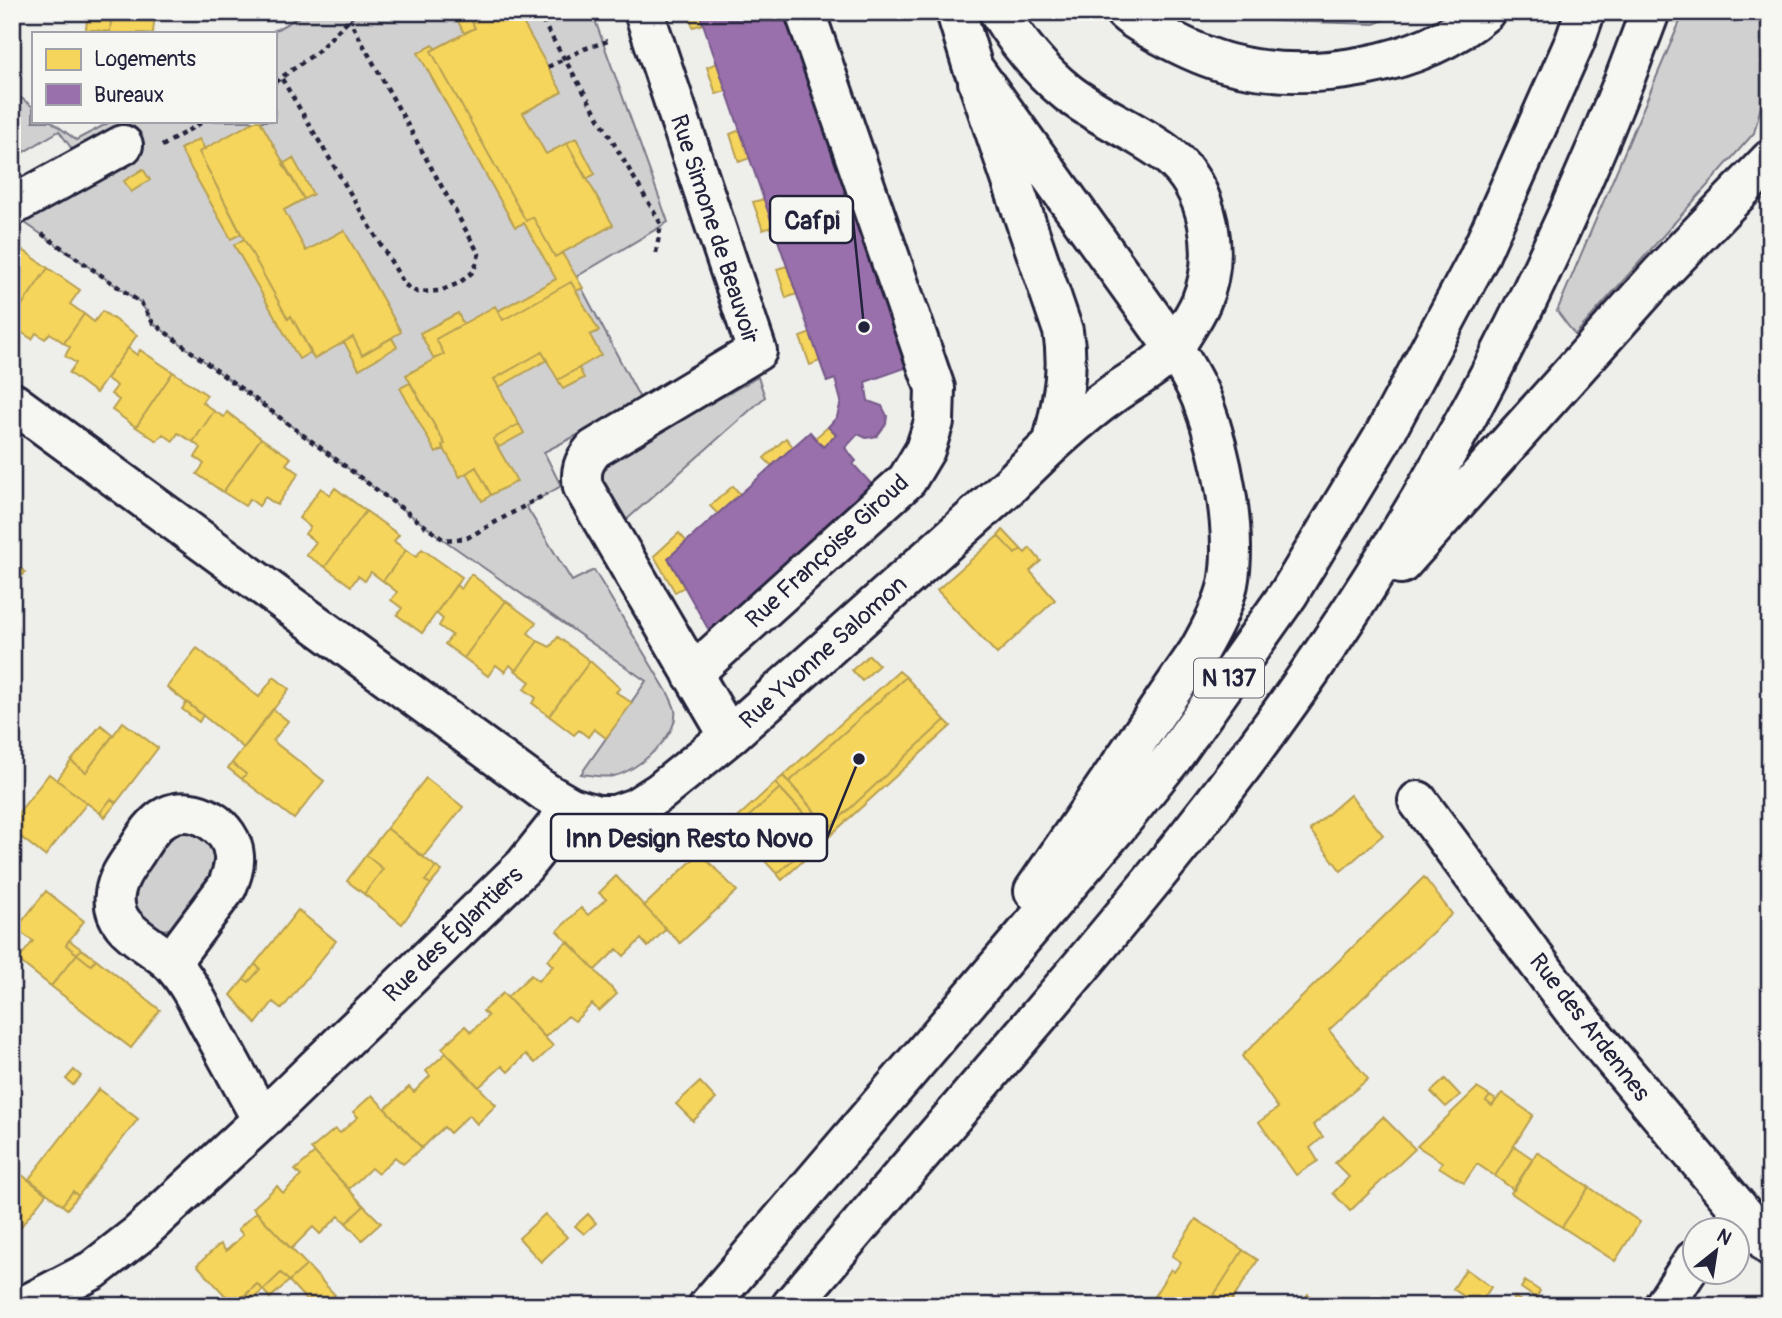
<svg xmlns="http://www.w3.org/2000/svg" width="1782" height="1318" viewBox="0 0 1782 1318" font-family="Pangolin,sans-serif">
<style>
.green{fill:#d0d0d1;stroke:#797986;stroke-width:2}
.homes{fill:#f6d55c;stroke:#b69f52;stroke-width:2}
.offices{fill:#9970ab;stroke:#755989;stroke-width:2}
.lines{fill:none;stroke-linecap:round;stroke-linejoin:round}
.minor-casing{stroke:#22223b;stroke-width:44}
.tertiary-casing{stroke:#22223b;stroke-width:44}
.trunk-casing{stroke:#22223b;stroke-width:44}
.path{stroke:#22223b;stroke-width:4.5;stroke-dasharray:5 5;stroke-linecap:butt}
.minor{stroke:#f6f6f2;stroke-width:38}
.tertiary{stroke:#f6f6f2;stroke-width:38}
.trunk{stroke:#f6f6f2;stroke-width:38}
.labels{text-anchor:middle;stroke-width:7;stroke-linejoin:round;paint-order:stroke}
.shield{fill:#f6f6f2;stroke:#626272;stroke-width:2}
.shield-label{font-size:23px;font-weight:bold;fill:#22223b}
.street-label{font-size:24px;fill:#22223b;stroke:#f6f6f2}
.leader{fill:none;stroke:#22223b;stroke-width:2.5}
.callout-dot{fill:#22223b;stroke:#f6f6f2;stroke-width:2.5}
.callout{fill:#f6f6f2;stroke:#22223b;stroke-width:2.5}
.callout-label{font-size:26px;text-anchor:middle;font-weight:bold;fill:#22223b}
</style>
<rect width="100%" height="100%" fill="#eeeeeb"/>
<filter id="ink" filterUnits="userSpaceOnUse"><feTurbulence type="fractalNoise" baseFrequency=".0143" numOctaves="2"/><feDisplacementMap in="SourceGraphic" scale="14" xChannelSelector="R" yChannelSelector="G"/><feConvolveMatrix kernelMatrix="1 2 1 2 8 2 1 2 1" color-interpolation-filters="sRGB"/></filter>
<g filter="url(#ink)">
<!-- green -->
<path class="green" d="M308,12h284l76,210 -92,55 66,125 -98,50 17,34 -35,20 46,75 22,-11 75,125c2,5 5,10 6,15 4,26 -38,61 -61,66 -10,2 -23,-1 -33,-2l65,-93 -202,-141 -291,-217 -12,-20 -129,-89 72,-48 -25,-35 -42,25 -5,-9v-56l21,16v14h18l25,19 36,-19h163v-88h-5z
M1189,12h214l-29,12 -97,-3z
M1684,12h86v60l-16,61 -179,202 -18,-24z
M758,377l7,20 -141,125 -23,-43 4,-16z
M177,827l33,7 9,40 -46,54 -14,3 -25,-14 -5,-30z"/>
<!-- homes -->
<path class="homes" d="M87,12h68l-2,21h-67v-4l24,3 1,-11 -24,-1z
M453,12h14l8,16 -11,5z
M467,12h50l45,80 -39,21 23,41 21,-11 46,82 -58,32 -22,-40 -7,4 -95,-170 44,-23z
M687,12h12l4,12 -10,3z
M87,20l24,1 -1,11 -24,-3z
M433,45l2,4 -4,2 95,170 7,-4 22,40 7,-4 21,35 -7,3 -5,-9 -68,38 -5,-9 58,-32 -32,-56 -9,4 -97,-174z
M717,63l9,28 -10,3 -9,-27z
M255,121h5l44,78 -20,11 22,41 38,-21 57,102 -39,23 -9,-18 -39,22 -23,-43 -3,3 -44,-80 -45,-87z
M740,130l10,28 -11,4 -9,-28z
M576,138l19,36 -9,5 -19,-36z
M199,139l6,10 -6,3 42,82 -10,5 -51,-90z
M293,158l20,36 -9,5 -21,-35z
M143,169l7,11 -19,12 -7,-11z
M764,199l10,27 -11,4 -10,-28z
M244,239l44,80 3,-3 20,36 -12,7 -65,-114z
M16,245l32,23 -36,51v-69z
M787,266l10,28 -11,4 -9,-29z
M48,268l32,22 -10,14 14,10 -20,29 -14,-10 -5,6 -9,-6 -4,6 -20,-13v-7z
M571,282l28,49 -9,4 11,20 -43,25 -16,-28 -48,27 25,45 -26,15 24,42 -26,14 -15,-28 -16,10 -18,-32 3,-1 -39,-69 38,-21 -8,-15 59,-33 8,14z
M102,311l35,24 -41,58 -27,-20 7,-10 -11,-7 5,-9 -6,-4 20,-29 10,8z
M458,313l5,11 -27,15 8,15 -10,5 -14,-26z
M811,333l9,28 -10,4 -10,-28z
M353,337l9,18 30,-17 5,9 -38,22 -15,-27z
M128,348l9,7 3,-5 33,22 -37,55 -24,-17 7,-10 -8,-6 6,-8 -11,-8z
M542,352l5,8 -48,27 -5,-8z
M579,368l5,10 -21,11 -5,-9z
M173,372l34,23 -5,7 12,9 -21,31 -15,-9 -5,8 -10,-7 -6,7 -21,-14z
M410,383l35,61 -3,1 2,4 -8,4 -36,-65z
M214,411l10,6 3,-5 34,26 -38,54 -26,-18 7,-10 -9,-7 6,-9 -8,-6z
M519,424l5,9 -25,14 -6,-8z
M828,427l8,8 -13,12 -8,-9z
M261,438l30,20 -5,6 13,9 -22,32 -12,-8 -6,9 -9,-7 -5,7 -22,-14z
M786,438l7,9 -21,19 -8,-8z
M476,467l15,28 -9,6 -15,-28z
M733,486l7,8 -22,20 -8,-8z
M321,488l9,7 5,-7 31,23 -41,56 -19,-12 10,-13 -11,-8 5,-7 -11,-9z
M366,511l33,24 -5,6 12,9 -23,31 -12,-9 -6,9 -7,-5 -7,10 -26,-19z
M1003,530l18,19 -6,5 -17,-18z
M679,533l8,9 -19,16 16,29 -9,5 -21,-36z
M998,536l17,18 6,-5 4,4 5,-5 11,13 -11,10 25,29 -58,54 -60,-64z
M422,549l40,28 -40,56 -25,-18 5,-7 -11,-8 6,-8 -14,-11 23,-31 10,7z
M12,562l13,10 -13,16z
M471,574l35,27 -42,57 -19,-14 7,-9 -13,-9 4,-7 -7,-6 20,-28 5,4z
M506,601l30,22 -8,10 10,8 -22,30 -6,-6 -5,7 -9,-7 -8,11 -24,-18z
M558,637l32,24 -41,55 -17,-13 4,-5 -12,-9 6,-7 -14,-11 22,-30 12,6z
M197,648l62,49 15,-20 15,12 -45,59 -77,-61z
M869,655l10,10 -17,16 -10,-11z
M590,661l30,27 -4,4 16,11 -26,35 -12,-9 -6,8 -9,-7 -5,5 -25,-19z
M899,671l7,6 -117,105 -6,-6z
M906,677l39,43 -116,108 -40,-46z
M187,702l16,13 -4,7 -17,-13z
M273,709l15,12 -15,20 51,40 -30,38 -52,-40 4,-5 -14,-11z
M945,720l6,6 -118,107 -4,-5z
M123,722l35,26 -42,55 -5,-4 -11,14 -43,-33 14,-19 15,11z
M101,725l12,10 -27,37 -15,-11z
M232,763l14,11 -4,5 -14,-11z
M49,774l38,29 -42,53 -33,-26v-9z
M783,776l50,57 -6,6 -52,-56z
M426,778l37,29 -40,50 -36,-29z
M775,783l5,5 -45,41 -5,-5z
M780,788l42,45 -45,41 -42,-45z
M1350,795l33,40 -42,36 -31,-41z
M111,799l5,4 -11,14 -5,-4z
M387,828l49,39 -11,14 6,3 -29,40 -38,-30 19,-25 -17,-14z
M822,833l5,6 -45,41 -5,-6z
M700,853l37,38 -57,52 -36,-37z
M366,855l17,14 -19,25 -17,-13z
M436,867l6,4 -11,13 -6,-3z
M616,876l50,53 -18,18 -7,-8 -17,17 -7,-7 -22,21 -38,-39 24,-23 7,7 18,-16 -7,-6z
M1424,877l28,37 -123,116 39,49 -55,46 10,12 -13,11 8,13 -22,14 -37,-53 19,-14 -36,-52z
M46,891l38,30 -18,24 11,9 -26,32 -33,-26 15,-19 -17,-12z
M298,910l38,31 -54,68 -9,-7 -17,22 -25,-29 13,-16 5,3 11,-13 -5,-5z
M69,940l12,9 -4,5 -11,-9z
M568,941l49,53 -18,17 -7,-7 -17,17 -7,-5 -23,21 -38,-40 24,-22 7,6 15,-15 -6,-6z
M81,949l15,10 -5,6 -14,-11z
M77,954l14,11 5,-6 64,51 -29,38 -80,-62z
M255,964l5,5 -11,13 -5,-3z
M503,993l50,53 -18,17 -9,-9 -18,18 -6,-6 -23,21 -37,-39 23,-22 6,6 17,-16 -5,-5z
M446,1053l50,52 -19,19 -8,-9 -19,18 -6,-6 -22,21 -37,-39 24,-22 5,5 16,-16 -4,-5z
M74,1070l7,6 -8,9 -7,-6z
M1445,1079l15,16 -14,12 -15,-15z
M700,1082l16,17 -23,22 -17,-17z
M1477,1088l13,8 -4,5 6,5 10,-13 31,22 -38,61 -18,-12 -13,19 -25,-16 3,-5 -25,-16z
M99,1089l39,30 -60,77 -5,-5 -11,14 -33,-26z
M372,1095l50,53 -19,16 -8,-7 -17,17 -7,-6 -22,21 -38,-40 24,-20 5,4 18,-16 -5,-5z
M1490,1096l6,4 -4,6 -6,-5z
M1383,1117l32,32 -65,62 -17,-18 16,-16 -14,-14z
M1514,1146l19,13 -19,31 -19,-14z
M1537,1152l52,35 -27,40 -51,-34z
M315,1153l49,53 -18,17 -7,-7 -19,18 -7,-7 -22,22 -38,-41 24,-22 6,7 18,-17 -6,-6z
M12,1167l34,27 -34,44z
M1589,1187l51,35 -25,39 -53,-34z
M73,1191l5,5 -11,13 -5,-4z
M364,1206l17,17 -19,17 -16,-17z
M256,1212l51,53 -18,16 -8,-8 -18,17 -6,-6 -23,21 -37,-40 23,-21 6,7 17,-16 -5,-6z
M545,1214l22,23 -26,25 -22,-24z
M588,1214l8,9 -12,11 -9,-8z
M1196,1219l47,31 -29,45 14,11h-64l-11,-8 18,-29 3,3 7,-10 -9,-6z
M1243,1250l15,10 -29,45 -15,-10z
M307,1265l28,30 -11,11h-12l-23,-25z
M1466,1269l25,18 -12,19 -26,-17z
M281,1273l8,8 -19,17 -7,-8z
M1525,1281l15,10 -4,7 -15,-10z
M257,1284l6,6 -17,16h-11z
M1308,1294l17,12h-25z
M1515,1297l13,9h-18z"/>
<!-- offices -->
<path class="offices" d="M699,12h89l123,354 -46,16 3,19 14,5 5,10 -1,8 -9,12 -11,2 -8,-4 -13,14 11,13 -3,3 22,24 -164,146 -43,-76 142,-126 13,15 13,-12 -8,-8 9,-10 4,-16 -6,-22 -8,3z"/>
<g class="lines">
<defs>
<path id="minor" d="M644,12l113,339 -163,98c-11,13 -14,22 -11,38l146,249
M978,82l85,249c7,42 -1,70 -10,111
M12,206l111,-61
M12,402l533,390 26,15 26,8h18l20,-7 25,-16 69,-56 280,-250c33,-33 67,-66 105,-93 22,-15 42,-25 60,-45
M692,674l215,-194 18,-30 9,-28 1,-34 -130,-376
M1418,801l162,218 190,227
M171,962l56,-75c4,-10 8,-20 7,-31 -2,-30 -39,-53 -67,-40 -14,7 -23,23 -31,36 -9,13 -19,26 -21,42 -5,37 36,48 57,70 17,18 27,41 39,63 17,31 34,62 51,93
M24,1306l69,-36 46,-36 123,-114 262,-254 47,-59
M1664,1306l30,-46"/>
<path id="tertiary" d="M956,12l17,56 201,280c9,-15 20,-30 27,-46 20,-48 9,-113 -33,-147 -31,-24 -69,-38 -100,-62 -29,-23 -50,-50 -69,-81"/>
<path id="trunk" d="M1125,12c11,10 24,16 36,23 22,12 45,23 69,29 81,20 190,3 255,-52
M1401,564l260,-291 109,-113
M1034,891l164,-239c12,-21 25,-45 30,-68 10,-53 -7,-133 -26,-184 -7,-18 -18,-35 -28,-52
M708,1306l408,-478 57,-71 116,-164 93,-154 96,-180 97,-218 10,-29
M791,1306c78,-92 156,-183 235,-275 107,-125 213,-252 305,-390 131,-195 238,-408 319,-629"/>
</defs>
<!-- minor casing -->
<use href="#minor" class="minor-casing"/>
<!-- tertiary casing -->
<use href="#tertiary" class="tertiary-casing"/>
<!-- trunk casing -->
<use href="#trunk" class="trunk-casing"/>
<!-- path -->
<path class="path" d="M537,12l124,212 -5,29
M548,67l36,-18 27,-9
M282,79l123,206 12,7 23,-1 19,-8 15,-12 5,-17 -130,-235
M275,82l42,-30 39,-40
M162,146l42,-25
M42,234l99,69 12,20 291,217 23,-2 79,-44
M123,1296l12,10"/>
<!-- minor -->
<use href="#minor" class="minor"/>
<!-- tertiary -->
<use href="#tertiary" class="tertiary"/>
<!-- trunk -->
<use href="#trunk" class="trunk"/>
</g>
</g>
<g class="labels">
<!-- shield labels -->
<rect class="shield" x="1194" y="658.5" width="70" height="39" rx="5"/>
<g class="shield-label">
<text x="1229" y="686">N 137</text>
</g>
<!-- street labels -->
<g class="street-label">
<text transform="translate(715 229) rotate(72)" y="8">Rue Simone de Beauvoir</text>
<text transform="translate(827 551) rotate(-43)" y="8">Rue Françoise Giroud</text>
<text transform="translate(823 652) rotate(-42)" y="8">Rue Yvonne Salomon</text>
<text transform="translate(453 934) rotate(-44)" y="8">Rue des Églantiers</text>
<text transform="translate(1590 1027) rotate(52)" y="8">Rue des Ardennes</text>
</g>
</g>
<!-- callouts -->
<path class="leader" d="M864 327L853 220M859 759L827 838"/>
<g class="callout-dot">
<circle cx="864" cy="327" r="7"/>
<circle cx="859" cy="759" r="7"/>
</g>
<g class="callout">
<rect x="770" y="196" width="83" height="47" rx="7"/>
<rect x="551" y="814" width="276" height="47" rx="7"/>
</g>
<g class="callout-label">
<text x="812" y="229">Cafpi</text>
<text x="689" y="847">Inn Design Resto Novo</text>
</g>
<!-- margin -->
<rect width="1782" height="1318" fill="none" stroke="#f6f6f2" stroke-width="42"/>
<rect x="21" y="21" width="1740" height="1276" fill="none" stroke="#22223b" stroke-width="2.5" filter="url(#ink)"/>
<!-- legend -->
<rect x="32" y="32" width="245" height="91" fill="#f6f6f2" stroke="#a1a1a9" stroke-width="2"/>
<rect x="46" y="49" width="35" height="21" fill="#f6d55c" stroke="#a1a1a9" stroke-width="2"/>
<text x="94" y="66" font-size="21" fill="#22223b">Logements</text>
<rect x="46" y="84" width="35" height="21" fill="#9970ab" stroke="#a1a1a9" stroke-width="2"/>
<text x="94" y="102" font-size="21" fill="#22223b">Bureaux</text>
<!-- north arrow -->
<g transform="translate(1716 1251) rotate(30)"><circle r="33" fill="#f6f6f2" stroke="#a1a1a9" stroke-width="2"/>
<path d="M0-5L12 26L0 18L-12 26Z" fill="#22223b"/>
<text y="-10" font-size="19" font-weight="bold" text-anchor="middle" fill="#22223b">N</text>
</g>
</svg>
